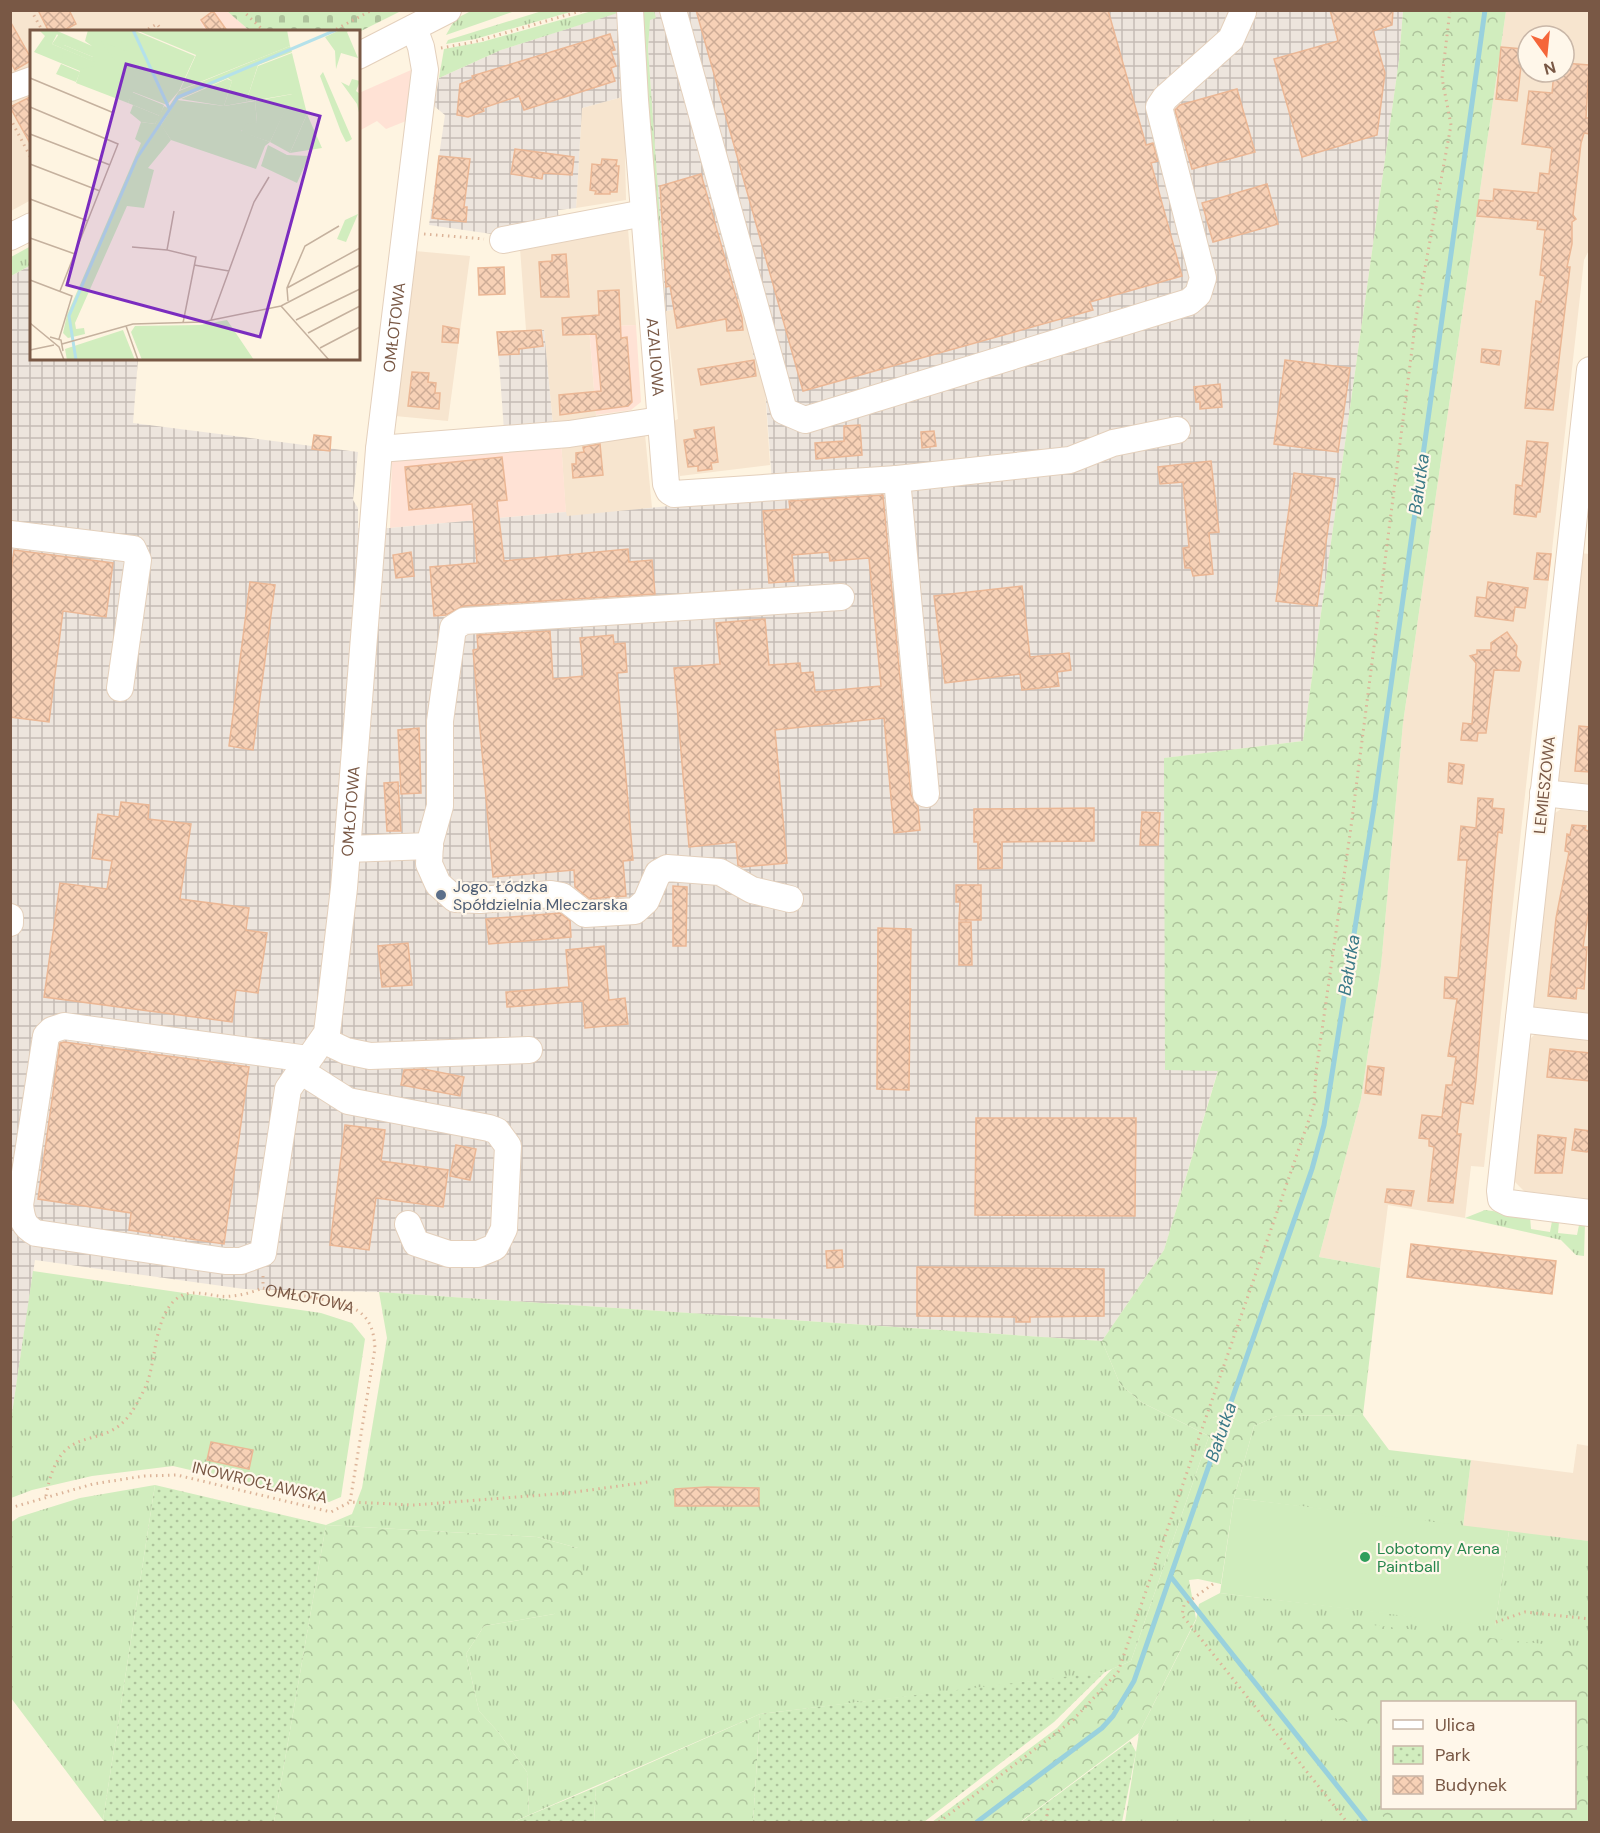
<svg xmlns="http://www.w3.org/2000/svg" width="1600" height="1833" viewBox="0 0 1600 1833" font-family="'DM Sans',sans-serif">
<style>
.residential{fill:#f7e5cf;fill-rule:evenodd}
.commercial{fill:#ffe2d5}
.industrial{fill:url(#industrial-grid)}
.grass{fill:url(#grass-tufts);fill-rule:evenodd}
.forest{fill:url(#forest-crowns)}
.cemetery{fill:url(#cemetery-stones)}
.park{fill:url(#park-dots)}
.pitch{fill:#d1edbe}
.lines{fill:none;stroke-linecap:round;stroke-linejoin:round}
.stream{stroke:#99d1dd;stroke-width:5}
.building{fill:url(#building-cross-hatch);stroke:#ebb795;stroke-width:1.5}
.minor-casing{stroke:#e4d0bc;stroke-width:28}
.path{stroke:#dcb499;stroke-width:3;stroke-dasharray:1.5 4.5;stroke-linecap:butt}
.minor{stroke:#fff;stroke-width:26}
.service-dot{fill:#5c6f8a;stroke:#fff7ea;stroke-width:2}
.leisure-dot{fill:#2e9e5b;stroke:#fff7ea;stroke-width:2}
.labels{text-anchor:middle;stroke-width:4.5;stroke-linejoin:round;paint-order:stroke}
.street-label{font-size:16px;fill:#795845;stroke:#fff7ea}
.service-label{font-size:16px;fill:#4e5e75;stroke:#fff7ea;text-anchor:start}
.leisure-label{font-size:16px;fill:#27864d;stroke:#fff7ea;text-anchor:start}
.water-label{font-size:18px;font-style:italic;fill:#3a7987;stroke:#fff7ea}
.inset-river{fill:none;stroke:#b4e1ea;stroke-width:3}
.inset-road{fill:none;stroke:#c5b19e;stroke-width:1.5}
.view{fill:#7b2cbf;fill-opacity:0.15;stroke:#7b2cbf;stroke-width:3}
.inset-edge{fill:none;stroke:#795845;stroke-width:3}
</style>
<defs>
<pattern id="industrial-grid" width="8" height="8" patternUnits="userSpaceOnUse" patternTransform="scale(1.5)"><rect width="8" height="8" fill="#ede5dd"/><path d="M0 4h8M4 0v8" fill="none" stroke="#c5bcb5"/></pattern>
<pattern id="grass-tufts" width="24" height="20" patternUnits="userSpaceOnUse" patternTransform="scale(1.5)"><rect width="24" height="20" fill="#d1edbe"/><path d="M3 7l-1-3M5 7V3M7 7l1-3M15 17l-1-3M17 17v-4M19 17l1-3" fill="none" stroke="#aec39c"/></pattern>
<pattern id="forest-crowns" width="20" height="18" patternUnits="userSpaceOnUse" patternTransform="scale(1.5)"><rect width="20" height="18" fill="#d1edbe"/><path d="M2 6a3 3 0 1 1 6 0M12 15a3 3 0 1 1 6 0" fill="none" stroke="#aec39c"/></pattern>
<pattern id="cemetery-stones" width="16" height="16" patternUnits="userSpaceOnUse" patternTransform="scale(1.5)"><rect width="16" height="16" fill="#d1edbe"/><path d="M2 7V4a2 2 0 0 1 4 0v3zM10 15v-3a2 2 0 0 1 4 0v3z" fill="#aec39c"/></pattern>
<pattern id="park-dots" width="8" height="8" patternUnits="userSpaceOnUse" patternTransform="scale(1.5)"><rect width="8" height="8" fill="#d1edbe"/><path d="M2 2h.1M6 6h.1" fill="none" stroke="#aec39c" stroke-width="1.8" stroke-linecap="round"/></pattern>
<pattern id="building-cross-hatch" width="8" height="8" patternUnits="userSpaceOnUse" patternTransform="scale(1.5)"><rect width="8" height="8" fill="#f7d1b6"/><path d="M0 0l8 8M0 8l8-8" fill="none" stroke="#cdac96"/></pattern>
</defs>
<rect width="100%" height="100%" fill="#fef4e1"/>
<!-- residential -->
<path class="residential" d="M11,11h204l-15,9 5,11 -173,1 -1,168 -20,11z
M1506,11h83v239l-5,10 -100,907 -13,-1 -6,52 -77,-13 -8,63 -61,-11 42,-158 20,-133 22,-243zM1528,36h36v36h-36z
M626,96l2,55h-3l1,49 -50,8 6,-100z
M628,229l8,96 -47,2 7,88 -3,7 -40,4 -9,-96h-18l-6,-82z
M415,251l55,5 -22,165 -53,-5z
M744,298l10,62 9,-2 7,107 -90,11 -8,-39 2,-16 4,-2 -12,-108z
M645,434l7,74 -86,9 -5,-76z
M1581,553l8,1v230l-32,-3z
M1561,809l28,3v201l-55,-6 21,-194z
M1535,1034l54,6v159l-65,-8 -10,-10 14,-140z
M1577,1444l12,2v95l-126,-14 8,-67 102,13z"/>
<!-- commercial -->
<path class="commercial" d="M215,11h12l23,20h-45l-6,-11z
M411,70l-5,51 -20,8 -9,-8 -18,10v-38z
M636,325l5,77 -10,8 -35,5 -7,-88z
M561,441l5,71 -176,16 2,-69z"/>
<!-- industrial -->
<path class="industrial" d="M650,11h753l-4,49 -96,681 -138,17v312h53l-54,180 -62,91 -723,-49 -135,-3 -209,-29 -24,160v-1144l20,-11 1,93 106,1 -5,64 225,29 -5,48 5,8v20h32l176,-16 1,4 206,-20 -10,-137 -9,1 -10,-62 -78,13 -18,-262z
M619,12l7,84 -44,12 -6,100 -18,2 1,15 -60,10 -70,-10 16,-110 -11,-9 5,-28 62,-28z
M544,330l9,96 -49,5 -7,-99z"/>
<!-- grass -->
<path class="grass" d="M471,11h40l1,1 -66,23 9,-16z
M542,11h32l-99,28 -29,5 2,-4z
M592,11h32l-123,39 -62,28 5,-29 38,-7z
M635,11h19l2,7 -6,2 -2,29 15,211 -8,1 -10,-160 3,-8z
M31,246v19l-20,11v-19z
M1485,1210l45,6 1,13 19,3 2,-11 7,1 -1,11 19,2 2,-10 6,-2 -1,33 -8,-1 -15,-15 -96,-22z
M33,1271l288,42 31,10 13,16 -24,158 -12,5 -156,-36 -81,10 -60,14 -21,8v-78z
M379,1292l723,49 18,43 21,18 68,34 -78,225 -26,11 -19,3 -326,39 -231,101 -2,-43 -28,-39 -20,-22 -13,-57 18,-28 70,-12 24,-66 -41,-11 -211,-12 26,-11 10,-26 25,-150z
M1363,1415l26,35 82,10 -8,67 -229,-29 20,-72 23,-10z
M155,1485l-52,335 -92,-122 -1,-175 9,-6 61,-19z
M1509,1531l80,10v281h-464l14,-89 57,-113 3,-16 21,-11 275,33zM1382,1702h192v106h-192z"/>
<!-- forest -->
<path class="forest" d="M1403,11h103l-103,712 -22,243 -20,133 -42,158 61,11 -17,147 -86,1 -23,10 -20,72 -13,86 -23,-5 -9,1 7,39 -57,114 -119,89h-88l125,-94 55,-59 19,-8 78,-225 -68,-34 -21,-18 -18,-43 62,-91 54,-179 -53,-1 -1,-312 139,-17 96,-681z
M326,1525l211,12 41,11 7,32 -31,34 -70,12 -18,28 13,57 20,22 28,39 2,43 -16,7h-239z
M1293,1622l70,2 226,25v93l-14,8 -1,-48h-192v24c-55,-1 -69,-19 -110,-53l3,-33z
M760,1714l-7,108h-159l2,-35z
M1575,1795l14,2v25h-199l-15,-12 36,-2h163z"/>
<!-- cemetery -->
<path class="cemetery" d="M227,11h174l-42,21 -109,-1z"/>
<!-- park -->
<path class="park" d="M155,1485l171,40 -52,297h-169l-2,-2z
M1105,1672l-51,50 -130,100h-171l7,-108z
M1130,1741l6,11 -14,70h-101z
M596,1787l-2,35h-81z"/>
<!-- pitch -->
<path class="pitch" d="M1234,1498l275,33 -14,96 -275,-34z"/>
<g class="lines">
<!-- stream -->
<path class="stream" d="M1171,1577l195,245
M977,1822l125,-94 11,-12 21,-35 178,-512 12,-44 50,-318 111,-797"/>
</g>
<!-- building -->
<path class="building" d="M38,10h31l7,14 -15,8h-12z
M696,10h412l38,135 7,-2 5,18 -7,2 31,113 -92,26 3,8 -290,81z
M1330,10h63l-1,15 -19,6 12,42 -8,62 -75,22 -28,-98 64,-18z
M213,11l15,21h-19l-8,-12z
M10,21l22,39 -17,10 -5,-9z
M610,34l5,16 -4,1 5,15 -5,2 4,13 -91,29 -5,-14 -36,12 1,3 -16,6 -11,-2 3,-31 13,-5 -1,-3z
M1501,47l22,2 -6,52 -21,-2z
M1564,63l25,2 -3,53h4v16l-6,-1 -3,10 -8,72 3,4 -4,3v22l-5,23h3l-17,143 -28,-2 11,-107 5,1 4,-26 -5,-1 5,-45 -8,-1 1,-8 -61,-5 2,-16 14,1 1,-12 44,4 2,-20 9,1 3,-26 -30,-4 7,-53 23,2 2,-21h10z
M1237,89l18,63 -63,17 -17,-59 5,-5z
M32,96v51l-22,-40z
M515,149l59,8 -2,18 -29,-2 -1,6 -31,-5z
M439,156l31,3 -6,48h3l-1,15 -34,-4z
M602,159l15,1 -1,6h3l-2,26h-7v2h-15l1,-3 -6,-1 2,-26 9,1z
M701,174l41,144 1,12 -16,1 -1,-12 -49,9 -7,-42 -4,1 -6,-101z
M1267,184l11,40 -65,18 -11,-39z
M566,254l3,43h-28l-2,-35 13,-1v-6z
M504,267l1,27 -26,1 -1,-27z
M619,290l2,48 6,-1 5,65 -4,4 -68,9 -1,-20 42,-4 -5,-57 -33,1 -1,-17 37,-3 -1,-24z
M443,326l16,3 -1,14 -16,-1z
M541,330l2,16 -24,3v5l-20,1 -2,-23z
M1482,349l19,2 -2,14 -18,-3z
M754,360l2,16 -55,9 -3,-16z
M1285,360l65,8 -12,84 -64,-8z
M412,372l17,1 -1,9 8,1 -1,10h5l-1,16 -31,-3z
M1220,384l2,23 -22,2v-7h-4l-2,-15z
M860,425l2,30 -46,4 -1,-16 29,-2v-15z
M714,427l4,35 -7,1 1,6 -14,2v-5l-10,1 -4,-27 12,-2 -2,-8z
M934,431l2,15 -14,2 -1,-16z
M314,435l17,2 -1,14 -18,-2z
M1527,441l21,2 -8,69h-3l-1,5 -22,-3 2,-29 6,1z
M600,444l3,31 -30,3 -1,-14h4v-11l8,-1 -1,-5z
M502,457l5,43 -10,1 7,60 124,-12 1,13 23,-2 3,34 -192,12 -17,9 -12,1 -4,-49 47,-4 -5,-59 -63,6 -4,-43z
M1211,461l8,71 -10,1 4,41 -20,2 -2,-8h-6l-2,-20 6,-1 -6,-65 -23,2 -2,-17z
M1294,473l41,6 -18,127 -41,-5z
M883,495l28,300 7,12 2,23 -26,3 -10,-115 -109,12 12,133 -45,4 -4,-2 -2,-23 -47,5 -15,-179 46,-4 -4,-41 49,-4 4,46 31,-2 1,10 12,-1 2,20 66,-6 -12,-128 -39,3 -1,-9 -37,3 2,26 -25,2 -6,-72 27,-2 -1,-8z
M14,550l99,13 -7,54 -43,-6 -14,111 -39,-5v-138z
M411,552l3,24 -18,2 -3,-23z
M1537,553l14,1 -3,26 -14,-1z
M250,582l25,3 -22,165 -24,-4z
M1488,582l40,6 -3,20 -10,-1 -2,14 -38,-5 2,-19 9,1z
M1022,586l8,71 39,-4 2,17 -14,2 2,14 -37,4 -2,-16 -75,9 -11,-87z
M550,631l3,48 31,-3 -4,-38 33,-3 1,9 11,-1 2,29 -10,1 16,187 -10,1 3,35 -36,3 -15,-12 -1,-17 -81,7 -20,-227 5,-1 -1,-14z
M1507,632l10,14 -1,10 5,6 -2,9 -25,-1 -8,63h-8l-1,8 -16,-1 2,-17 9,1 4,-61 -6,-7 7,-2v-4h14v-7z
M1579,726l11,1v45l-15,-1z
M419,728l2,65 -20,1 -3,-64z
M1449,763l15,2 -2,19 -14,-2z
M398,782l3,49h-14l-3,-48z
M1478,798l15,1 -1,9 12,1 -2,24 -4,-1 -3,30 -19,218 -3,24 -12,-2 -4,32h4l-8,69 -25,-2 6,-54 -5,-1v-7l-10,-1 3,-23 20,2 4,-32h6l4,-28 -8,-1 9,-57 -13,-1 1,-21 13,1 9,-118h-9l3,-34 15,2z
M121,802l28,3 -1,14 43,5 -11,75 69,9 -3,22 21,3 -9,60 -22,-3 -4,32 -188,-25 16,-114 47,6 5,-28 -20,-3 6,-44 21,3z
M1094,808v33l-92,1v26l-24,1v-27h-4v-33z
M1142,812l18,1 -2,32h-18z
M1572,825l14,1 -1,4 5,1v72l-7,44h4l-3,42 -7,-1 -1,11 -28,-3 8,-78 13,-66 -4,-1 2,-17 3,1z
M956,885h25v35h-22l1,-18h-4z
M673,886l14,1 -1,59h-13z
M560,913l10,8 1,16 -82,7 -3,-25z
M959,922h12l1,43h-13z
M878,928l33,1 -2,161 -32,-1z
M408,943l4,42 -30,2 -4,-41z
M604,946l5,54 16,-2 3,26 -43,4 -2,-27 -76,6 -1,-15 63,-5 -3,-37z
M64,1042l185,25 -25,177 -95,-14 2,-17 -93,-14 22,-156z
M1550,1049l40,4v28l-43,-4z
M1368,1066l16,2 -3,27 -16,-2z
M423,1069l41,8 -4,19 -59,-11 3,-15z
M976,1118h160l-1,98 -160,-1z
M345,1125l40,5 -4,31 67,9 -5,37 -67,-9 -7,52 -39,-5z
M1575,1129l15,2v18l-3,3 -15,-2z
M1538,1135l28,3 -4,35h-27z
M456,1145l20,4 -6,31 -20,-4z
M1387,1189l27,2 -3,15 -26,-4z
M1411,1244l145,17 -4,33 -145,-17z
M842,1250l1,17 -16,1 -1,-17z
M917,1267l187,2v47l-74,1v5h-14v-5l-99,-1z
M211,1442l42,8 -4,19 -42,-9z
M707,1487l52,1v18h-84v-17z"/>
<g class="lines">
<defs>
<g id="minor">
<path id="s2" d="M630,10l5,90 31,384 3,7 5,3 223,-15 29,315"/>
<path d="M673,10l111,401 21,9 384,-118 9,-8 5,-16 -44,-171 6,-9 66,-59 12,-27"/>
<path d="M358,56l90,-46"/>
<path d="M10,88l22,-8"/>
<path d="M10,237l22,-11"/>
<path d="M503,240l141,-27"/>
<path d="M1590,370l-90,821 1,8 8,4 81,10"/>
<path d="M379,449l190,-15 91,-14"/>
<path d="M897,479l173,-19 43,-17 64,-13"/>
<path d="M10,534l123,15 5,11 -18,128"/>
<path d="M1543,793l47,5"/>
<path d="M347,849l83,-3"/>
<path d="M790,899l-38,-9 -32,-18 -53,-4 -9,5 -12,28 -11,10 -50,3 -23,-18 -11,-2 -71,6 -25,-1 -17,-15 -9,-20 1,-22 10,-36v-85l13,-93 11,-7 377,-24"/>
<path d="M10,917v6"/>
<path d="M1519,1019l71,8"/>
<path d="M323,1040l23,11 24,5 159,-6"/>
<path id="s3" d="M308,1059l-244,-33 -12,4 -6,6 -26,169c2,14 3,21 16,28l189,28h16l22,-8 25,-164 39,-56 17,-145 35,-439 46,-379 -4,-23 -7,-19"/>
<path d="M299,1070l49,31 141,27 8,3 11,15 -4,83 -9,18 -17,7h-29l-33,-11 -8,-19"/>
</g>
</defs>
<!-- minor casing -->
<use href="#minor" class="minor-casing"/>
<!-- path -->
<g class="path">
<path d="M31,10l12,22"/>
<path d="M242,10l23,22"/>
<path d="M143,32l14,-8 6,8"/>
<path d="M331,32l41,-22"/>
<path d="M441,48l33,-6 110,-32"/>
<path d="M10,118l22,42"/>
<path d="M424,234l60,5"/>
<path id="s1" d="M263,1276v12c23,7 84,11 99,26 10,9 12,21 13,34l-25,154"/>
<path d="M46,1496c14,-80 56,-41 85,-83 6,-9 15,-25 18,-36 7,-24 7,-60 26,-77 16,-15 38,-1 57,-4 11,-1 21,-4 31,-8"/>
<path d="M10,1508l83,-24 51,-8 33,-1 154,37 19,-10 64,3 154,-12 80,-11"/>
<path d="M1213,1584l-29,21 -2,10 165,207"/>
<path d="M1496,1622l29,-10 65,7"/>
<path d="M939,1822l133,-101 46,-49 196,-567 2,-33 35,-245 65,-509 35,-193 -9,-47 8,-68"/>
<path d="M1046,1822l2,-14"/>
</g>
<!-- minor -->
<use href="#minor" class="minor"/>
</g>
<!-- markers -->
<circle class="service-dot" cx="441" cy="895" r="6"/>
<circle class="leisure-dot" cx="1365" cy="1557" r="6"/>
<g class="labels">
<!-- street labels -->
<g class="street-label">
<text dy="6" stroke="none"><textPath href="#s3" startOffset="1646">OMŁOTOWA</textPath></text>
<text dy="6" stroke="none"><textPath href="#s2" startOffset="348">AZALIOWA</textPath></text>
<text transform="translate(1544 785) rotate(-84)" y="6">LEMIESZOWA</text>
<text dy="6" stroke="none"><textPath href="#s3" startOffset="1160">OMŁOTOWA</textPath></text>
<text dy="6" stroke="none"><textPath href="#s1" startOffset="60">OMŁOTOWA</textPath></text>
<text transform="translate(260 1482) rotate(13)" y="6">INOWROCŁAWSKA</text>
</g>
<!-- service labels -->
<g class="service-label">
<text x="453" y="892">Jogo. Łódzka<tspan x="453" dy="18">Spółdzielnia Mleczarska</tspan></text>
</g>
<!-- leisure labels -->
<g class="leisure-label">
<text x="1377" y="1554">Lobotomy Arena<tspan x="1377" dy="18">Paintball</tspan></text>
</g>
<!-- water labels -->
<g class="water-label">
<text transform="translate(1419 484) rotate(-82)" y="6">Bałutka</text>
<text transform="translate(1349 965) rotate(-81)" y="6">Bałutka</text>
<text transform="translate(1221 1432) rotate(-71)" y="6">Bałutka</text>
</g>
</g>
<!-- overview -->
<g transform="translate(30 30)">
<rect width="330" height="330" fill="#fef4e1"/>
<path d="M9,0h16l37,16 -7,-5 3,-11h45l62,26 -16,35 -12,14 -34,-13 -5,11 -52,-20 4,-12 -46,-19 11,-16zM27,4l7,11 29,12v4l-41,-17zM310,0h9l-2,2 11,26 -17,-5 -5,16 -1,-18 -10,-14zM293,42l29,67 -3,2 -3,1 -5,-10 -21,-56zM322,49l8,2 -4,10 4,3v23l-3,-13 -16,-22 8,4zM147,70l47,6 31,-5 2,21 -16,9 29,11 -5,4 -9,23 -85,-29 -10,-15zM103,75l27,11 -5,8 -14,-2 -11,-9zM277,84l15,34 -32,5zM238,115l19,10 22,1 -12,27 -36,-17zM328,184l-12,28 -9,-3 8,-19z" fill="#d1edbe" fill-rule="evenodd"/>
<path d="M70,0l27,15 -1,6 -26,-10 16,20h17l20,13 -15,-1 -50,-20 5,-4 1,-16zM29,4l5,2v9l29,12 2,9 -15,3 -18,-7 1,-9 4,-1 25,9 -40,-17zM260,16l2,6 -34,13 -12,37 -22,4 8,-25 -4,-3 -51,22 -16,24 10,16 -23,28 6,2 -10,38 -17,-2 -52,117 1,6 8,-1 1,6 -17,4 -5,-5 4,-18 74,-172 -6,-4 6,-17 14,2 9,-18 4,2 11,-17zM31,34l19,8 -4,10 -20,-8zM101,44l25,14 3,10 -46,-15 4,-8zM263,64l-23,48 -29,-10 5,-8 11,-2 -2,-21z" fill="#d1edbe"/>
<path d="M197,290l27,40h-112l-11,-28 4,-6 65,-1z" fill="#d1edbe"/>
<path d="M106,0h151l3,16 -110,44 16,-35zM262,23l15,61 -17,39 -20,-11 22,-48 -46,8 12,-36zM197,49l5,2 -8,25 -43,-7zM93,300l12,30h-68l-2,-11z" fill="#d1edbe"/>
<path d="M102,62l32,13 -4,11 -32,-13z" fill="#d1edbe"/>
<path class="inset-river" d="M103,0l36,78M46,330l-7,-44 68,-158 41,-61 158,-67"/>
<path class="inset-road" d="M0,48l84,35M0,77l88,37 -58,147M0,104l80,31M0,134l70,27M0,169l58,22M144,181l-7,39 29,7 -13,66M0,208l45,16M102,217l35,3M164,235l35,6M0,250l42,16 -13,43M257,258l73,-40M258,271l-1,-13 18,-42 34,-20M251,276l48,54M181,290l43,-118 15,-25M266,290l64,-31M0,293l29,24 5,13M96,296l12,34M278,303l52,-27M20,307l11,3 2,11M32,314l71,-20 69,-2 79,-16 79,-41M290,318l40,-21M0,320l24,-5"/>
<path class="view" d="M96,34l194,52 -60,221 -193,-52z"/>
<rect width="330" height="330" class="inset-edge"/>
</g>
<!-- border -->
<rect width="1600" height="1833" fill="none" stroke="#795845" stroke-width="24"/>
<!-- legend -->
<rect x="1381" y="1701" width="195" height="108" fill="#fff7ea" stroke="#c9b7a8" stroke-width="1.5"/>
<rect x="1393" y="1720" width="30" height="9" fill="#ffffff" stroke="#c9b7a8" stroke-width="1.5"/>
<text x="1435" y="1731" font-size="18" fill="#795845">Ulica</text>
<rect x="1393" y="1746" width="30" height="18" fill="url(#park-dots)" stroke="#c9b7a8" stroke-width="1.5"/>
<text x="1435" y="1761" font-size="18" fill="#795845">Park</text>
<rect x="1393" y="1776" width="30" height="18" fill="url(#building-cross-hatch)" stroke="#c9b7a8" stroke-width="1.5"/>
<text x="1435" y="1791" font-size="18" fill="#795845">Budynek</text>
<!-- north arrow -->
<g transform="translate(1546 54) rotate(165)"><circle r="28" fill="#fff7ea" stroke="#c9b7a8" stroke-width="1.5"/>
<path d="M0-4.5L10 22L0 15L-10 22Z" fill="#f5663a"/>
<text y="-9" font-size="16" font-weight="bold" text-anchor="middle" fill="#795845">N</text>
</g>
</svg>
